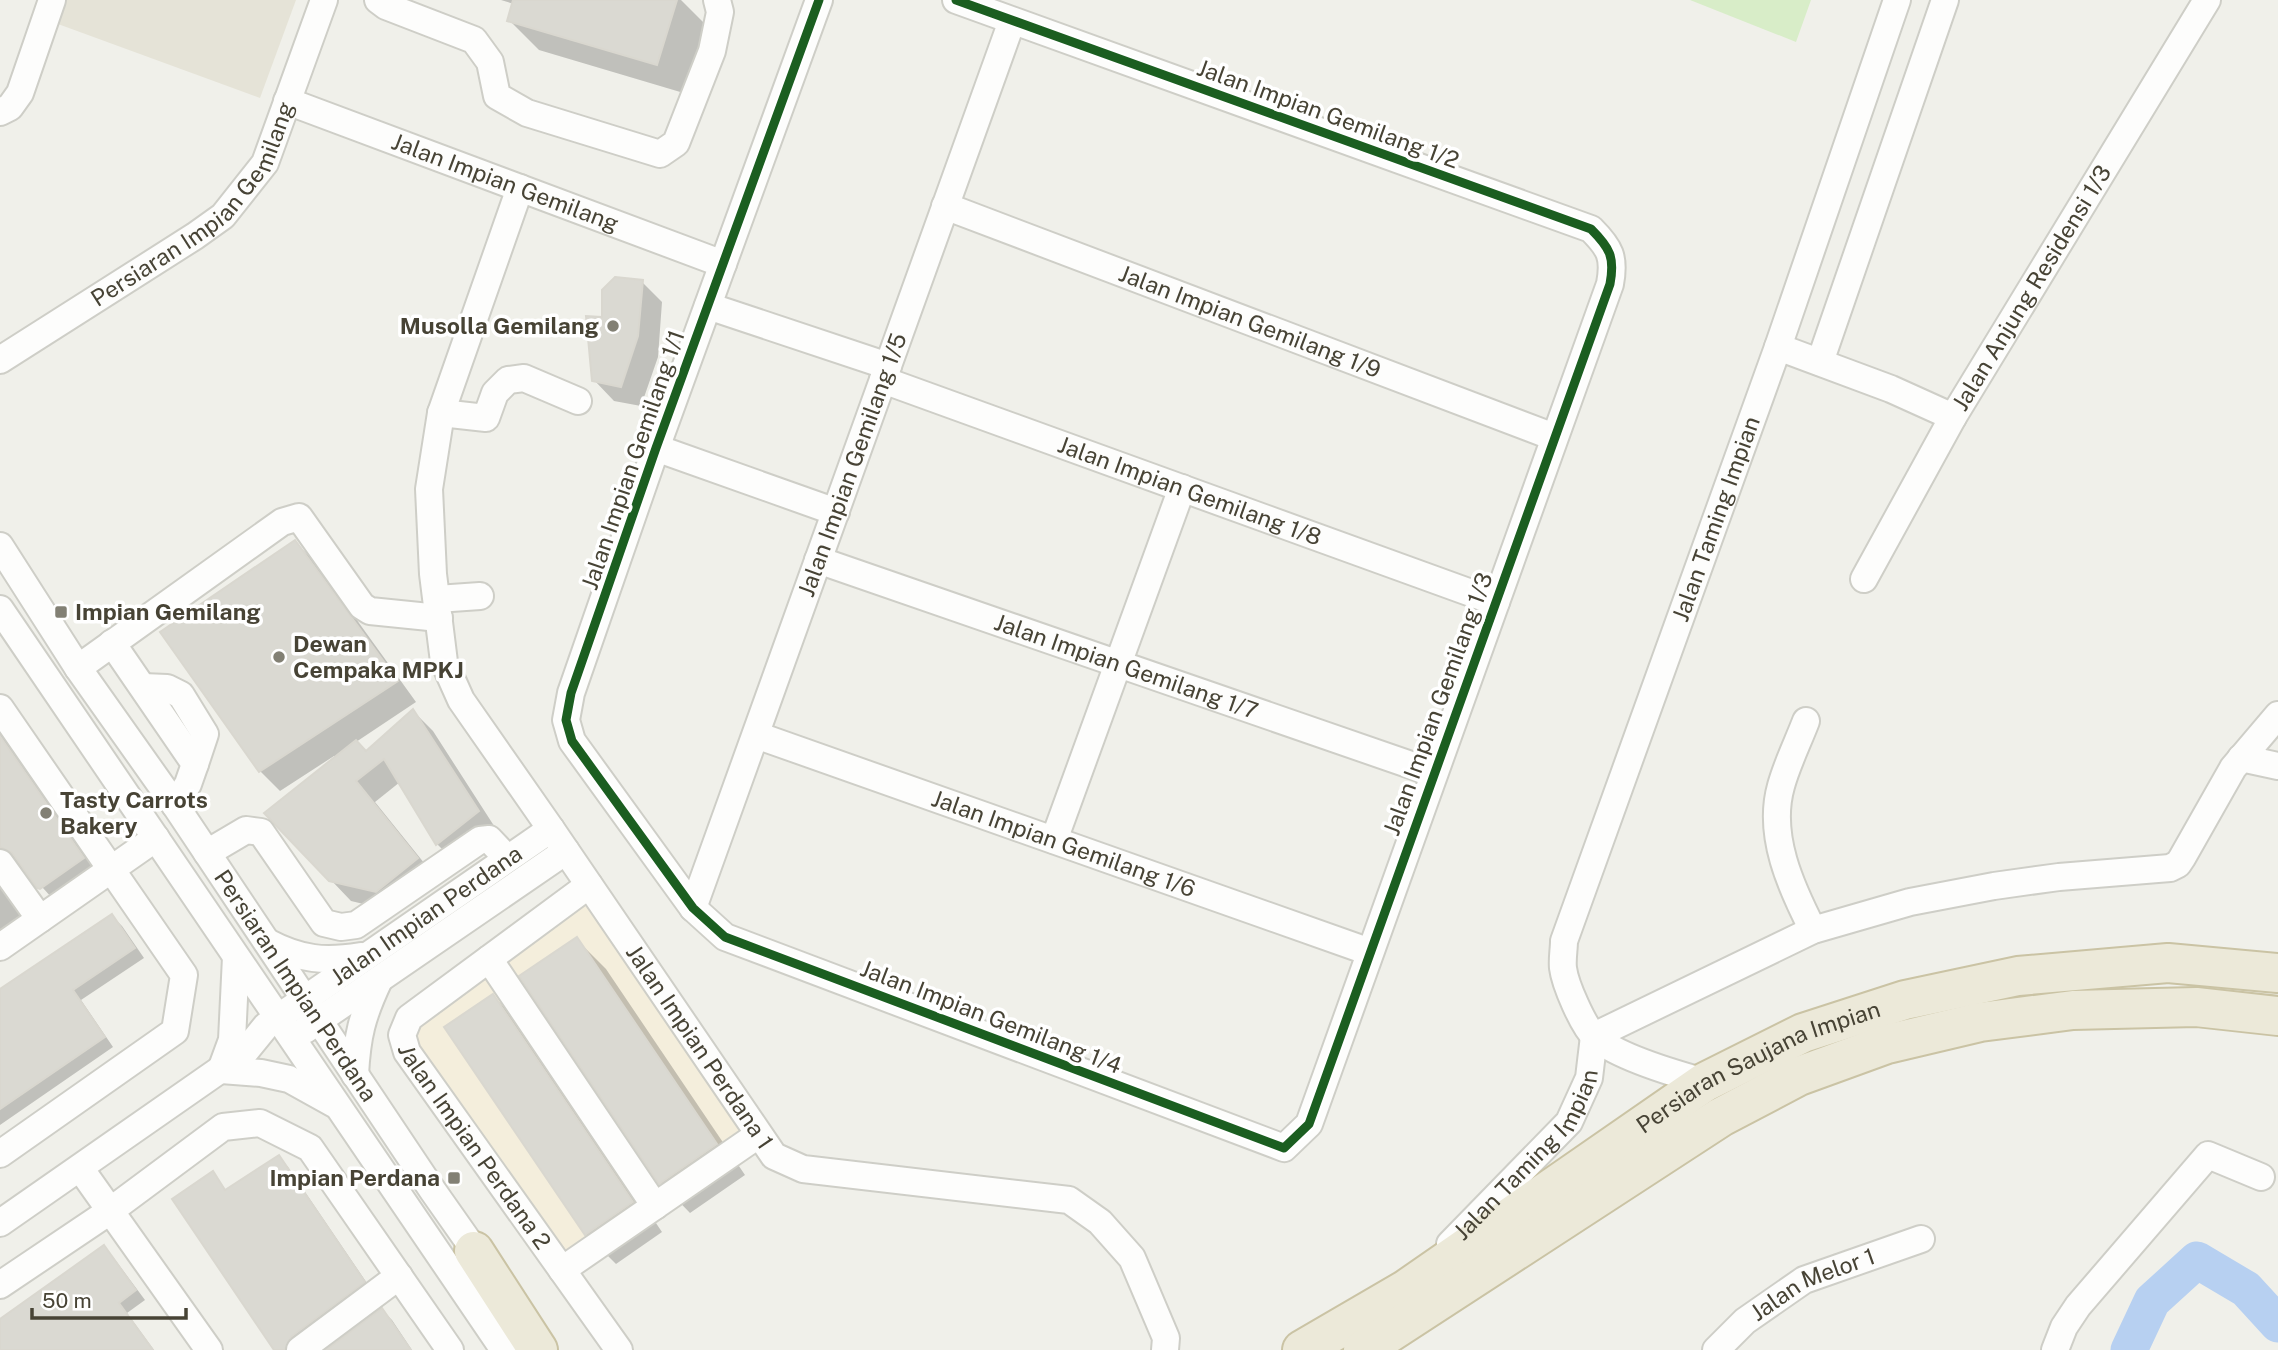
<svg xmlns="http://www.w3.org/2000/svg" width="2278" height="1350" viewBox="0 0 2278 1350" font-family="'Public Sans',sans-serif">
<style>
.residential{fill:#e5e3d7}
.commercial{fill:#f4eedc}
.green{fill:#d8edc8}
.shadow{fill:#0003}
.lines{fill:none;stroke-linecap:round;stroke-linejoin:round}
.river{stroke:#b7d0f1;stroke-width:37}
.building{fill:#dad9d2;stroke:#d9d7cf;stroke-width:2}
.minor-casing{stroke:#cecec7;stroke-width:30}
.highway-casing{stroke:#cac3a4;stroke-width:42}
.minor{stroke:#fdfdfc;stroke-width:26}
.highway{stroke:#ece9d9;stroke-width:38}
.cycleway-casing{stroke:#fff;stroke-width:13}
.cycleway{stroke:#1b5e20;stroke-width:9}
.poi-dot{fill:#828074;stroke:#fff;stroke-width:2.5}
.labels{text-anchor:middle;stroke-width:7;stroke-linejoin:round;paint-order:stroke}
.street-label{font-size:23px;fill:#474335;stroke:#fff}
.poi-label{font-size:23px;font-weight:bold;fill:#474335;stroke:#fff;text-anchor:start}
</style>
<rect width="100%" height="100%" fill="#f0f0ea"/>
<!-- residential -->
<path class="residential" d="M67,0h229l-36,98 -202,-74z"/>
<!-- commercial -->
<path class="commercial" d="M586,898l164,236 -185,127 -149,-211 -3,-16 5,-15z"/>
<!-- green -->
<path class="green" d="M1690,0h121l-15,42z"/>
<!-- shadow -->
<path class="shadow" d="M501,0h180l26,26 -20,68 -148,-44 -30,-30 5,-16z
M642,282l20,20 -4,55 -17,49 -27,-5 -20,-21 10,-61z
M295,542l20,20 101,140 -60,40 11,11 46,-42 20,20 65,101 -41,32 -20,-20 -37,-62 -25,20 62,77 -40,33 -46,-11 -20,-21 3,-124 -54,35 -20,-20z
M0,730l103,149 -42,29 -36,-40 -13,2 18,57 -30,21z
M112,916l10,10 22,32 -63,42 32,47 -113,78v-134z
M577,940l29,29 139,206 -55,38 -29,-30z
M493,996l30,30 139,206 -46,32 -30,-30z
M279,1157l9,10 85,125 -75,58h-22l-64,-176 15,17z
M104,1247l9,10 32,43 -18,13 27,37h-154v-29z
M382,1310l10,10 20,30h-83z"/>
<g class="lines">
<!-- river -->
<path class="river" d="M2129,1350l23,-49 45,-41 49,29 32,35"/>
</g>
<!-- building -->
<path class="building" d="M513,0h164l-20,65 -150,-44z
M615,277l28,3 -5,56 -17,51 -29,-6 -6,-65 16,1v-27z
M295,540l103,141 -139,91 -99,-140z
M413,709l66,102 -43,34 -52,-86 -28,22 62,77 -42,34 -47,-11 -65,-68 92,-73 10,11z
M0,736l84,122 -44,31 -3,-1 -25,-35 -12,-6z
M112,914l23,34 -62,42 32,47 -105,72v-120z
M577,937l140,207 -58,40 -140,-208z
M493,994l140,208 -48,33 -141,-208z
M279,1155l86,127 -74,55 -6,13h-11l-102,-151 41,-28 12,19z
M104,1245l32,45 -17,13 34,47h-153v-31z
M382,1308l29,42h-85z"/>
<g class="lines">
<defs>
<g id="minor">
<path d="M378,0l8,6 88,34 16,22 7,34 30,17 133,41 16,-11 36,-92 8,-39 -3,-12"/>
<path d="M819,0l-163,448 -85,245 -5,27 6,21 121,167 32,29 559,211 25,-24 301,-840c5,-27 0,-36 -19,-55l-635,-229"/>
<path id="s1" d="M287,101l436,163"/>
<path d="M0,112l10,-5 10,-14 32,-93"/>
<path id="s2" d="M520,188l-79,225 -12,76 4,85 11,88 17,38 90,129 223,327 29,13 266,31 31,22 32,36 34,80 -1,12"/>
<path id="s3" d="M945,206l609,231"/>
<path d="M708,306l180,60"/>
<path d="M1778,347l113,42 62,28"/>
<path id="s4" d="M0,360l195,-124 28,-20 42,-53 59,-163"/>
<path d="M1820,362l125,-362"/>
<path id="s5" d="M883,380l613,222"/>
<path d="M441,413l45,5 9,-25 13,-13 16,-2 54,23"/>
<path d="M656,448l180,64"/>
<path id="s6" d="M0,546l78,122 97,137 258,386 52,74"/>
<path id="s7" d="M818,560l616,213"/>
<path id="s8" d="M1864,579l89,-162 254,-417"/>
<path d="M437,599l43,-3"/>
<path d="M0,609l504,741"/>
<path d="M112,643l83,121 -7,20 -13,21"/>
<path d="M78,668l204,-146 17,-5 63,89 8,5 69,7"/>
<path d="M143,687l24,1 14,7 24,39 -10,30"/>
<path d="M0,708l184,267 -9,56 -175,123"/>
<path d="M1806,721c-8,21 -19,43 -25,65 -14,49 10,101 32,144"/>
<path id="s9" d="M756,735l614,217"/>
<path d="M2241,758l37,8"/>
<path d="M1054,840l128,-352"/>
<path d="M207,853l39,-23 15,2 63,91 17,4 15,-2 124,-85 9,-1 18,19"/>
<path d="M0,863l40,56"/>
<path id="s10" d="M589,885l-180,133 -7,17 5,17 212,298"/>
<path id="s11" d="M693,908l319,-887"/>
<path d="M267,942c34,18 58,20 94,14"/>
<path d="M0,947l156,-109"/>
<path d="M489,959l166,247"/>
<path d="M305,1030l261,-179"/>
<path d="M1594,1036l219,-106 97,-28 84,-16 65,-9 111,-9 8,-4 4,-6 51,-90 45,-53"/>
<path d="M221,1070l40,3 28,6 45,25"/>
<path d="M221,1070l11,-30 4,-83"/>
<path d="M355,1075c2,-39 7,-59 24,-95"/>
<path id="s12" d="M1705,1082c-29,-8 -88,-25 -110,-45 -12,-11 -30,-53 -32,-69 -1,-9 1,-19 1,-27l214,-594 119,-347"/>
<path d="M80,1168l129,182"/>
<path id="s13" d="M0,1223l244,-170 22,-27 285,-197"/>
<path id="s14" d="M1450,1244l119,-122 20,-44 5,-42"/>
<path d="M562,1270l196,-135"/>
<path d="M0,1285l110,-74 113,-84 37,-4 50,25 140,202"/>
<path d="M300,1350l99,-74"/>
<path id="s15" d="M1716,1350l29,-29 59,-41 117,-41"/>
<path d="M2055,1350l9,-23 14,-21 130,-151 53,22"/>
</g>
<g id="highway">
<path d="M474,1251l64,99"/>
<path id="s16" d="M1302,1350l103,-60 300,-208 98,-49 102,-33 113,-24 150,-13 110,10"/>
<path d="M1363,1350l358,-233 78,-41 88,-32 93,-22 93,-12 123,-3 82,9"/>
</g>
</defs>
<!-- minor casing -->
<use href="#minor" class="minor-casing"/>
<!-- highway casing -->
<use href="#highway" class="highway-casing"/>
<!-- minor -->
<use href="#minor" class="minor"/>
<!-- highway -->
<use href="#highway" class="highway"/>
<defs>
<path id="cycleway" d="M819,0l-163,448 -85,245 -5,27 6,21 121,167 32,29 559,211 25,-24 301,-840c5,-27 0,-36 -19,-55l-635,-229"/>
</defs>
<!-- cycleway casing -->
<use href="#cycleway" class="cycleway-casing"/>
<!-- cycleway -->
<use href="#cycleway" class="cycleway"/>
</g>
<!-- markers -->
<g class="poi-dot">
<circle cx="613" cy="326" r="7"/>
<rect x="54" y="605" width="14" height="14" rx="3.5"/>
<circle cx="279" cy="657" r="7"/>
<circle cx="46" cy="813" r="7"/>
<rect x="447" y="1171" width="14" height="14" rx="3.5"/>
</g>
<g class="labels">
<!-- street labels -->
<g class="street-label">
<text transform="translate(1328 114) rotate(20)" y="8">Jalan Impian Gemilang 1/2</text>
<text dy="8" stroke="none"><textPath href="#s1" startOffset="233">Jalan Impian Gemilang</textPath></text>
<text dy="8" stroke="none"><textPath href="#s4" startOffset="254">Persiaran Impian Gemilang</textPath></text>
<text dy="8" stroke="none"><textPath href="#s8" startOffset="336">Jalan Anjung Residensi 1/3</textPath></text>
<text dy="8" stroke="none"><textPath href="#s3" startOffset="326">Jalan Impian Gemilang 1/9</textPath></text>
<text transform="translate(633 460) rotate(-71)" y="8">Jalan Impian Gemilang 1/1</text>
<text dy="8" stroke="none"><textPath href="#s11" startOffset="471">Jalan Impian Gemilang 1/5</textPath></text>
<text dy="8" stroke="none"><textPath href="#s5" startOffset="326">Jalan Impian Gemilang 1/8</textPath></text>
<text dy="8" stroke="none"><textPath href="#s12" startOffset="672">Jalan Taming Impian</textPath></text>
<text dy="8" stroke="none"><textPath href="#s7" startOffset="326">Jalan Impian Gemilang 1/7</textPath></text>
<text transform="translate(1438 704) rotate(-70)" y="8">Jalan Impian Gemilang 1/3</text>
<text dy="8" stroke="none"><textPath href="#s9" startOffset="326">Jalan Impian Gemilang 1/6</textPath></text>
<text dy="8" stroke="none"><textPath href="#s13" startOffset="527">Jalan Impian Perdana</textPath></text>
<text dy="8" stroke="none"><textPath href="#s6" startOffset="530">Persiaran Impian Perdana</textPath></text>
<text transform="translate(991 1017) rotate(21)" y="8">Jalan Impian Gemilang 1/4</text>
<text dy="8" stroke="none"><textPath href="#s2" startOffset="952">Jalan Impian Perdana 1</textPath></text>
<text dy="8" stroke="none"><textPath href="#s16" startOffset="539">Persiaran Saujana Impian</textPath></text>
<text dy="8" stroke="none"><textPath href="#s10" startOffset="376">Jalan Impian Perdana 2</textPath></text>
<text dy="8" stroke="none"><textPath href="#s14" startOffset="119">Jalan Taming Impian</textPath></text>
<text dy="8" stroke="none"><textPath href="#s15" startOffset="119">Jalan Melor 1</textPath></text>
</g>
<!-- poi labels -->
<g class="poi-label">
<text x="599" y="334" text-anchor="end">Musolla Gemilang</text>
<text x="75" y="620">Impian Gemilang</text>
<text x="293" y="652">Dewan<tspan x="293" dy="26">Cempaka MPKJ</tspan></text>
<text x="60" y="808">Tasty Carrots<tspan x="60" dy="26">Bakery</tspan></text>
<text x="440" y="1186" text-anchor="end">Impian Perdana</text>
</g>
</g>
<!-- scale -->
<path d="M32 1308v10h154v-10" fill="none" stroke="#474335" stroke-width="3.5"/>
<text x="42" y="1308" font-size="21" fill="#474335" stroke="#ffffff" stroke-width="5" paint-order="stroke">50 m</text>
</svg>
